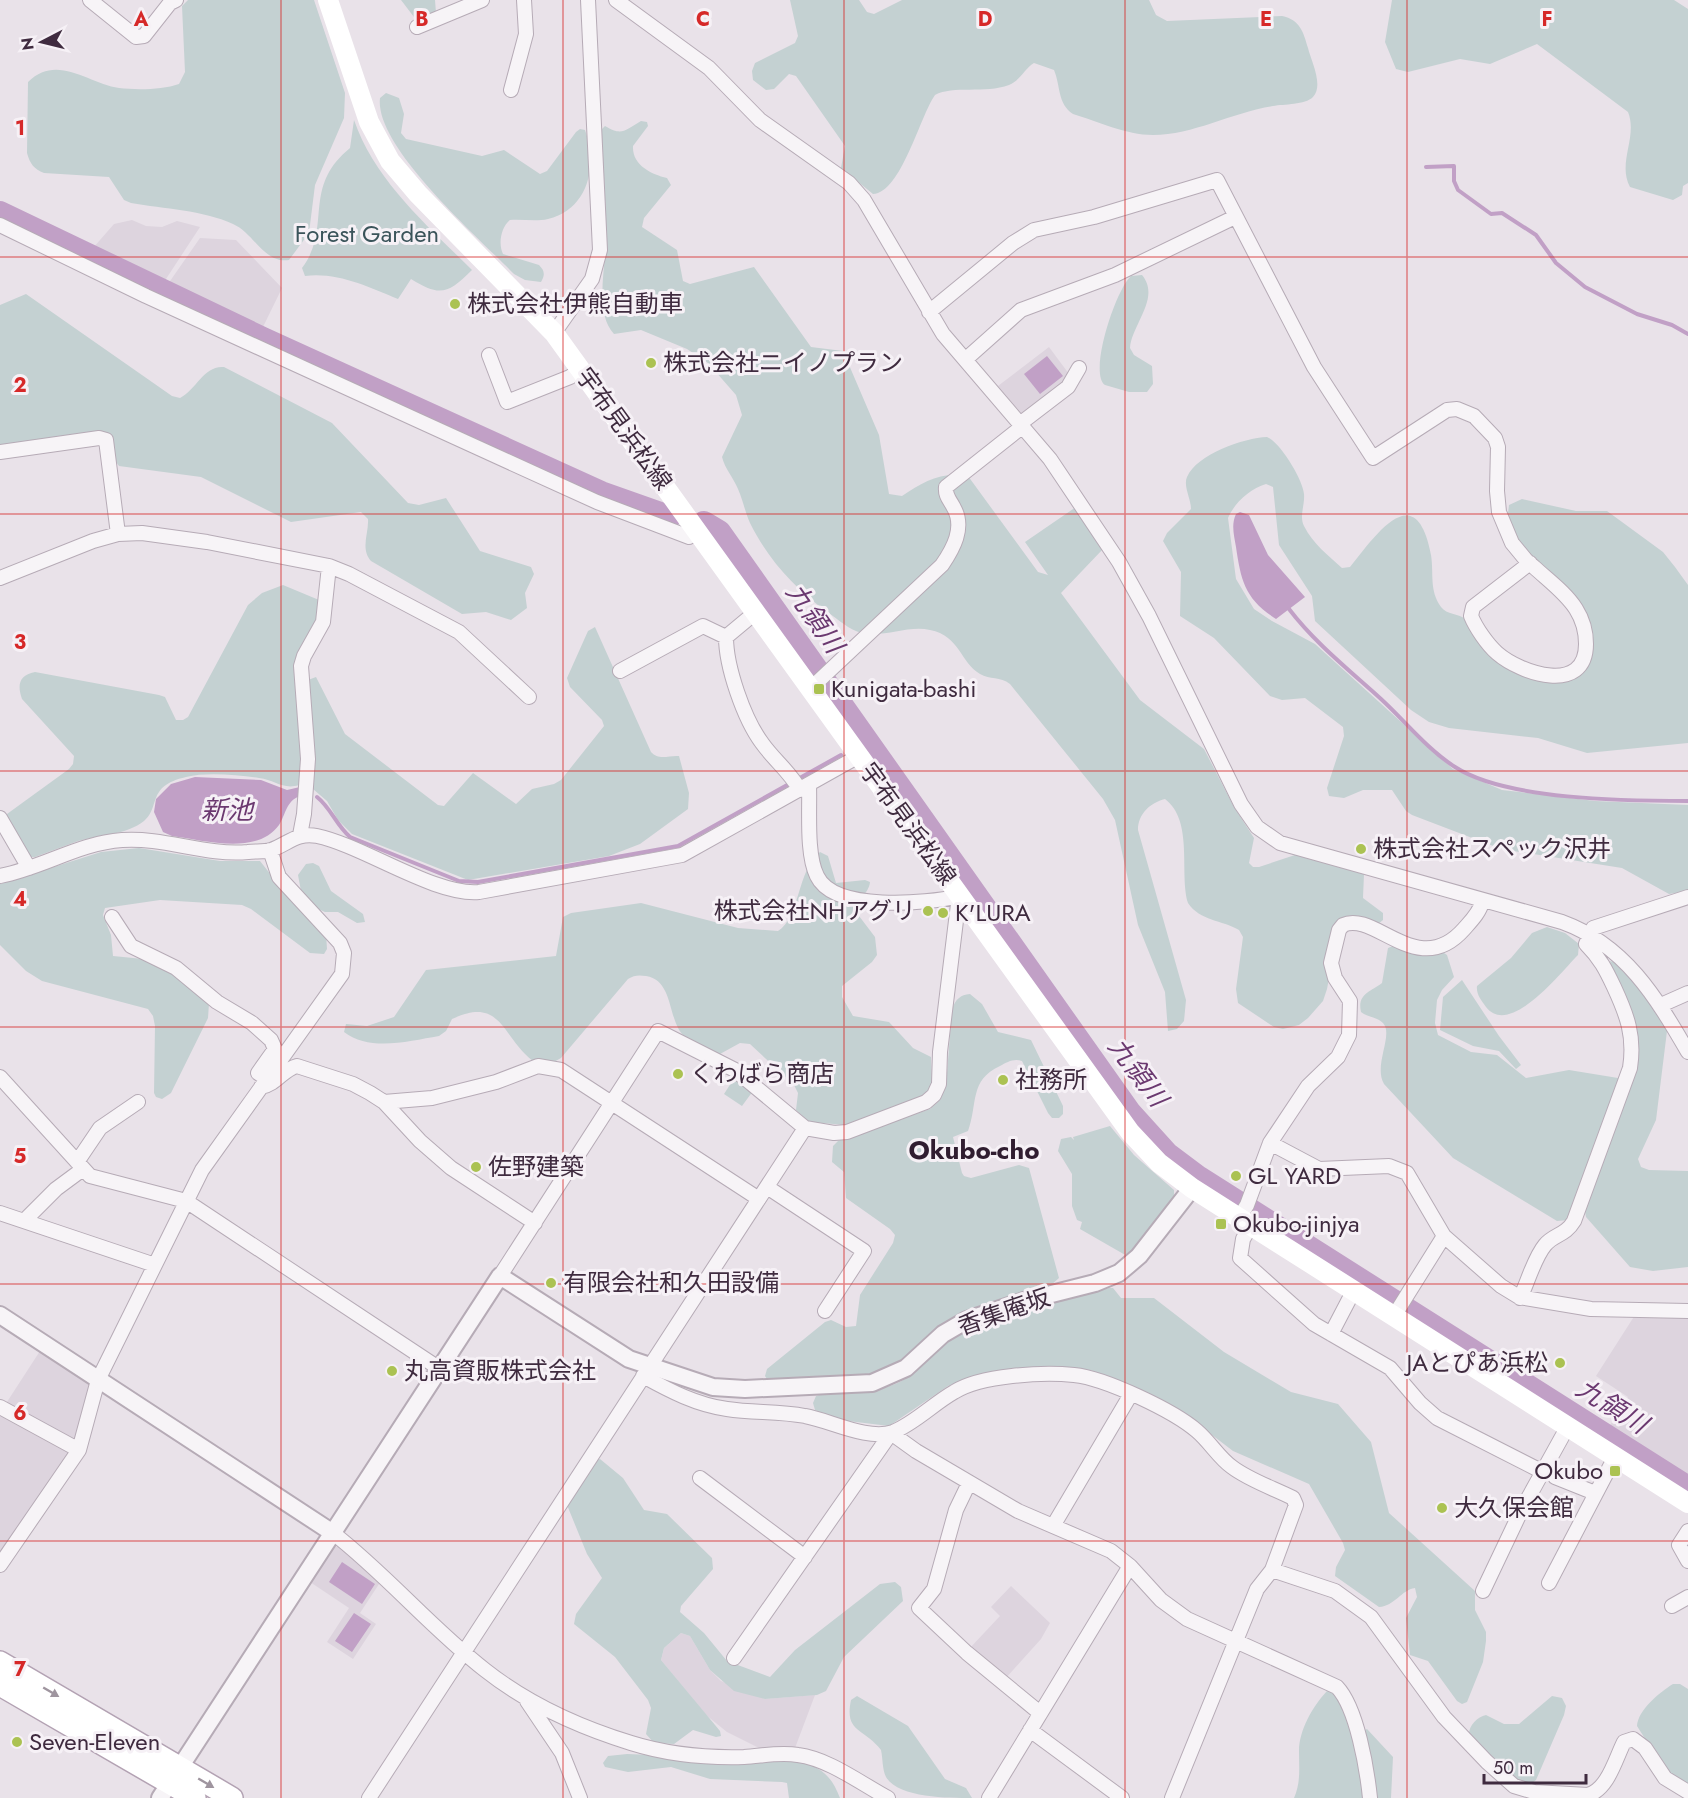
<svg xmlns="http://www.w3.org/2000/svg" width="1688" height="1798" viewBox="0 0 1688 1798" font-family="Jost,'Noto Sans JP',sans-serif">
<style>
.built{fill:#ddd4de}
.green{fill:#c4d1d2}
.water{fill:#c1a0c6}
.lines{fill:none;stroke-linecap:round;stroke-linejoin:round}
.stream{stroke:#c1a0c6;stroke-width:4}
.river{stroke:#c1a0c6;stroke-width:24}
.minor-casing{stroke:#b6abb6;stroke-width:16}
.tertiary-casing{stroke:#b6abb6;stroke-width:20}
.primary-casing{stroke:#b3a2b3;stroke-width:24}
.minor{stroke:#f7f4f7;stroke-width:14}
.tertiary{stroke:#f7f4f7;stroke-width:16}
.secondary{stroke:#fff;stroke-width:20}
.primary{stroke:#fff;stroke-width:21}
.oneway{fill:#9f959f}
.grid{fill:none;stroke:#d62828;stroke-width:1.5;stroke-opacity:0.55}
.poi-dot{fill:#abc252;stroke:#f6f1f6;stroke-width:2}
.labels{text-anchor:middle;stroke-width:6;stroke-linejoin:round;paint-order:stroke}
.park-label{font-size:24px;fill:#3a545a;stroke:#f6f1f6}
.poi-label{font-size:24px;fill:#3f2b3f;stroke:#f6f1f6;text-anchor:start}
.street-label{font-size:24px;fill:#3f2b3f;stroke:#f6f1f6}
.water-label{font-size:26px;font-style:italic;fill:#6b3970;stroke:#f6f1f6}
.neighbourhood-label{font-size:26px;font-weight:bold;fill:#301d30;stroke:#f6f1f6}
.grid-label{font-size:20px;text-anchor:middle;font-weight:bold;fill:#d62828;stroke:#f6f1f6;stroke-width:6;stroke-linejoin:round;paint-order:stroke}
</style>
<rect width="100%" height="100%" fill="#e9e2e9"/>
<!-- built -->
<path class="built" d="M132,220l14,6 16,1 15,-6 23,6 -36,55 -71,-34 21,-24z
M200,238l36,2 46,48 -20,41 -94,-45z
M1049,347l23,31 -49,37 -25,-29z
M1635,1315l53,1v165l-81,-51 21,-33 -32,-21z
M40,1351l49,32 2,5 -15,56 -71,-39z
M0,1411l67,37 4,8 -71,100z
M340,1546l41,35 -21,32 16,11 -23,35 -26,-17 22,-34 -39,-26 23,-35z
M1011,1586l39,37 -9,16 -36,40 -36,-30 31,-33 -9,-9z
M681,1633l9,3 20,34 11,11 44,18 50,-4 -20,53 -34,1 -34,-17 -21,-17 -45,-55 3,-12z"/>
<!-- green -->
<path class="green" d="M188,0h126l31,93 -1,25 -29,67 -6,48 -20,27c-25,4 -35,-27 -56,-36 -30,-14 -69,-15 -102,-21l-7,-3 -15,-23 -65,-4c-10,-4 -14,-9 -17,-20l1,-71c29,-29 61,2 91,6 17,2 43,2 60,-4l6,-12 -3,-66z
M401,0h34l1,13 -19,8z
M790,0h69l8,12 7,2 28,-14h247l7,15 11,6 115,-5c18,4 21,15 26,32 3,13 16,37 5,49 -8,8 -29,7 -40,9 -40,6 -80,29 -120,29 -27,0 -56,-14 -80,-21 -16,-11 -12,-27 -19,-44l-20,-7c-10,6 -13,17 -25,22 -24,9 -56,0 -74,10 -15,21 -34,98 -62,99l-32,-26 4,-22 -49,-70 -7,-2 -15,15 -8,1 -13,-10 -1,-9 3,-8 40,-20 3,-7z
M1392,0h282l14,9v174l-5,3 -1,9 -9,5 -43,-13c-13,-24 8,-50 -2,-75l-91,-68 -47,20 -30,-5 -52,13 -12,-3 -11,-27z
M386,93l13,5 5,16 -3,19 5,6 76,17 22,-6 36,24 7,-3 29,-39 4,-3 5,1c13,34 4,79 -37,89 -12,3 -25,0 -38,1 -9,7 -12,24 -7,34l36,11c6,6 6,10 2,17l-16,-2 -11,-6c-34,-35 -140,-127 -134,-176z
M354,120c21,61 74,106 118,150 -24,24 -32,27 -61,9l-13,20c-30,-12 -60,-27 -93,-23l-3,-8c31,-41 -1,-80 48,-120z
M641,121l6,1 1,4 -15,20c-1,19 18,28 34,32l4,7 -27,33 -2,9 35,23 6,31 7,3 64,-17 57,80 32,4 36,84 10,59 13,2c21,-14 39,-25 66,-20l70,96 10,3 -23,-33 51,-35 27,42 -42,44 79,107 64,49 30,58 20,31 -5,25 4,4h6l36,-12 69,19 -1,24 20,15v7l-5,4 -30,-8 -8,4 -13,69 -4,12 -15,17 -9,7 -16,4 -9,-2 -36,-24 -2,-14 7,-52 -4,-7c-17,-10 -39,-9 -51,-27 -9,-30 6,-82 -23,-104 -15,4 -27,15 -27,31l48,170 -2,21 -7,8 -9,2 -3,-39 -27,-67 -23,-105 -12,-21 -93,-115c-10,-8 -20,-4 -30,-10 -20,-12 -20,-38 -50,-44 -22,-5 -46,8 -68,3 -13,-3 -24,-14 -35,-21 -33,-25 -58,-51 -77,-89 -5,-11 -7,-23 -12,-34 -5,-12 -13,-20 -16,-32l20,-42 -6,-20 -28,-32 -21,-14 -46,-19 -27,4c-21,-22 -7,-72 -8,-99 0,-35 -3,-70 -5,-105l4,-4c17,10 19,5 36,-5z
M1142,275c19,23 -10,49 -12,73l4,7 18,11 1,18 -6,8h-18l-24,-7c-17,-12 11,-96 26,-109z
M26,294l146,102 8,2c17,-9 24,-33 44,-31l108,56 76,80 11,2 27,-7 34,53 51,16 3,7 -9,19 2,15 -16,12 -25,-8 -24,2 -91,-53c-11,-12 -2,-28 -3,-42l-7,-7 -70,10 -90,-45 -82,-11 -3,-4 -3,-18 -113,3v-142z
M1267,437c13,5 36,43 37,57 1,11 -5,22 0,32 9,18 24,29 38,42l8,-1c25,-31 66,-92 81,-12 3,19 -2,35 10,52 6,8 17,6 24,12 26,21 53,42 79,62 37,6 40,-13 47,-43l-69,-90 -15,-27 2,-16 13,-6 54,12h31l56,41 12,15 13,18v158l-101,10 -49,-15 -89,-10 -20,-6 -18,-12 -96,-89 -3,-25 -33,-51 -6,-58 -7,-3c-16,5 -31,18 -38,34l8,61 18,30 18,12 43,23 138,125 49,21 93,11 93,4v86l-19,3 -47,-26 -121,-19 -89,-34 -6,-4 -14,-21h-29l-19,8 -15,-2 -2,-8 17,-52 -1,-9 -38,-29 -23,2 -12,-4 -56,-58 -34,-22 1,-44 -18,-31 4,-8 24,-24c0,-10 -8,-23 -4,-32 10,-23 57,-39 80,-40z
M283,585l36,15 -1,21 -19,32 3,89 -3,43c-16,5 -24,-5 -40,-7 -22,-3 -52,-6 -73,-1 -40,9 -25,30 -42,44 -18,14 -45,14 -66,20 -14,5 -29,11 -43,16h-6l-23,-40 1,-3 62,-45 4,-5 1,-8 -52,-57c-5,-14 -3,-24 13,-27l124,23 6,2 11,23h7l5,-3 60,-112 14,-12z
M595,627l56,125c8,9 18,3 28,4l10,37 -1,16 -48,35 -31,12 -141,24 -116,-46 -14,-14 -11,-19 -14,-12 -5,-109 8,-3 29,57 93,71 6,1 29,-33 43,31 16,-15 22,-5 7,-4 43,-54 -2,-6 -32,-33 -3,-9 21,-47z
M139,848l81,13h40l15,19 51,54 1,15 -3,5 -14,-1 -59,-44 -9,-4 -82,-5 -55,8 -2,7 8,20 2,21 30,3 31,12 35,32 -1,15 -37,75 -9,6 -6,-2 -2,-4 1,-67 -2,-10 -5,-7 -106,-28 -16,-10 -26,-26v-61l101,-32z
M820,852l8,4 8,27 29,-3 5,2c-1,12 -14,17 -14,30l19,25 2,18 -5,7 -30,24v11l11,19 36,6 24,26 18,9 1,26 -4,8 -6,5 -76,29 -37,-3 -13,-12 2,-17 -4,-8 -44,-41 -10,-1 -20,11c-12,-3 -30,-11 -38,-20 -14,-16 -9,-54 -36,-58 -7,-1 -12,-1 -18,3l-67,79 -9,5 -19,-2c-32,-25 -31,-65 -81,-42l-6,12 -7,5c-30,5 -69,16 -95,-4l2,-8 21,2 27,-9 32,-47 130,-14 7,-39 8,-4 70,-10 97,25 40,3c22,-13 19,-61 42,-79z
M313,863l6,3 12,25 32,23 2,8 -8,1 -19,-11h-13l-9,-4 -15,-17 -3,-16 8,-11z
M1547,927l18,6 14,11 -1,11c-17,17 -68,83 -92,52 -5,-7 -10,-13 -9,-21l34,-28 21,-25z
M1393,946l48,5 6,4 7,22 -12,13 -5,10 -2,23 3,12 33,17 26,3 29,23 43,-8 49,8 1,4 -50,138 -12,1 -104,-63 -69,-74c-11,-19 10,-49 -1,-61 -6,-6 -16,-6 -22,-11 -4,-18 9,-20 21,-29l6,-35z
M1610,961l6,2 36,38 15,30 -11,89 -18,39 3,8 8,3 39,1v96l-35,4 -23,-4 -44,-50 -2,-11 49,-137z
M1462,980l37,56 22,29 -5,4 -17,-18 -26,-5 -33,-16 3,-33z
M970,994l12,10 16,28 33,8 32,66v8l-4,4h-7l-4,-5 -26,-52c-8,-3 -15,1 -22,5 -31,14 -22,38 -32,65l-15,6 9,36 2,3 7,2 48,-13 10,3 30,110 -9,8 -86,27 -26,15 -37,33 -20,11 -22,4 -92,3 -2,-3 2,-7 58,-47 6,-2 15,7 10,-1 4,-31 33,-52 2,-8 -5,-6 -44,-31 -2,-26 -12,-10 1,-16 5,-5 92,-32 10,-9 6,-14 6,-77c4,-10 8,-14 18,-15z
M735,1077l18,14 -11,15 -18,-12z
M1110,1126l24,29 40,35v6l-47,60 -47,-27 2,-7 -5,-2 -5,-14v-32l-14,-23 3,-12 10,-2 3,3 -1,-3z
M1109,1288h4l8,10h33l70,54 67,40 47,12 33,38 18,71 86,78v19l11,22v9l-3,21 -16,40 -5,2 -5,-3 -29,-40 -18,-6 -4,-37 11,-21 -2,-9c-14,2 -20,18 -36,19l-44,-31 1,-9 9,-17 -2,-7 -34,-59 -76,-33 -51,-39 -68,-34 -24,-8 -31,-3 -85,9 -26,10 -59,40 -49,-6 -25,-10 -2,-7 3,-7 6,-2c31,-2 63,0 89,-19 21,-16 36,-37 61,-48 43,-18 91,-27 137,-39z
M600,1459l23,19 21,32 23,4 45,44 1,11 -32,37 -1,6 24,21 23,28 43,16 25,-27 85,-66 15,-2 6,5 2,14 -59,56 -18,34 -9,4 -52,4 -31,-8 -24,-21 -20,-34 -9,-3 -17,15 -3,12 59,71 1,5 -5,1 -23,-7 -19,14 -20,-1 -8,-9 5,-26 -3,-8 -33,-43 -41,-33 2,-10 26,-36 -15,-24 -20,-49 29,-45z
M1673,1684h7l8,5v98l-20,-12 -31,-49c1,-16 23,-34 36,-42z
M1327,1691l7,2c19,31 25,70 30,105h-70c7,-16 5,-30 5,-47 0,-21 14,-45 28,-60z
M857,1696l51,30 37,53 21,9 6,10c-24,0 -74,0 -86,-21 -4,-8 -3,-18 -5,-27 -17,-22 -37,-17 -30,-50z
M1552,1696l10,2 4,8 -2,9 -28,65 -8,6 -12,-3 -47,-47c-1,-10 8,-19 17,-21l18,9h15z
M1367,1729l26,28 -2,41h-15l-4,-33 -8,-29 -1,-5z
M627,1754l172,7c23,7 32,14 41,37h-51l-2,-15 -5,-1 -72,-3 -39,-12 -43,5 -23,-5 -2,-4 5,-7z"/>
<!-- water -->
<path class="water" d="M1047,356l16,20 -23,18 -16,-20z
M1240,512l9,3 19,40 37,42 -29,22c-31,-20 -35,-38 -40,-72 -2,-12 -5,-22 0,-33z
M195,777l66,3 26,10 13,-3v9c-14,5 -14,18 -21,29 -22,31 -76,15 -107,11l-9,-4 -9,-20 2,-13 15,-15z
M342,1562l33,22 -13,20 -33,-22z
M354,1613l17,11 -19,28 -17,-11z"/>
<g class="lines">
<!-- stream -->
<path class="stream" d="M1426,167l28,-1v15l4,9 33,24 11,-1 34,22 20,28 29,24 52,27 35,11 16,9
M1289,609c26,34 60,61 92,90 24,22 46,50 74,68 51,33 171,34 233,34
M861,739l2,-2
M317,797c14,11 19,28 33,40l109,44 19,1 200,-36 163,-91"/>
<!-- river -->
<path class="river" d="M0,213l263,126 338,154 68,24
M704,523l15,9 410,580 38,42 32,24 489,310"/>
<defs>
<path id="minor" d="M90,0l46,37 8,-1 26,-33 6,-3
M616,0l93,68 51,52 89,63 15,17 79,134 107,125 69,103 30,54 92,188 16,23 23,16 282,79c63,23 94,75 126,130
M417,27l65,-27
M511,90l15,-56 -2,-34
M0,225l146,71 271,124 180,82 92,35 9,-6
M929,312l84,-69 21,-13 60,-13 123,-37 97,187 59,91 74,-48 10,-1 17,7 21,22 3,9 -1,44 2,21 13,31 14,17 8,7c14,13 32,26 42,42 7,11 10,23 10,35 0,51 -65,30 -89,9 -10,-9 -21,-25 -26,-37l2,-9 57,-44
M554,333l38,-54 8,-29 -12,-250
M489,355l18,47 63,-25 11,-8
M966,359l55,-49 94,-35 120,-58
M1021,423l47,-36 11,-19
M0,452l99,-14 7,2 12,94
M0,578l93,-37 25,-7 24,-1 65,9 122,24 20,8 110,58 70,65
M756,612l-30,25c0,30 18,82 36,106 12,17 28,29 38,47
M620,671l83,-45 23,11
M811,688l131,-123c11,-16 23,-37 12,-57 -4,-8 -9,-12 -8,-21l77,-61
M0,818l29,50
M300,835l4,-21 4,-55 -7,-93 3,-10 19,-34 6,-56
M0,876c42,-8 79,-33 122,-36 43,-3 83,16 126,12 7,-1 16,0 23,-2 17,-6 26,-18 46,-14 47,10 118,60 162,56l203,-37 177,-99
M112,917l19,29 45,22 41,34 35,21 19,17 4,9 -17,24 9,6
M1661,1005l27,-12
M0,1077l90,99 96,25 254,168
M261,1087c16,-3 21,-17 36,-21l56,18 17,9 14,9 36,39 31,27 84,55
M384,1102l48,-4 64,-16 42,-16 23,4 198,129
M1270,1143l49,26 70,-3 18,7 37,63 57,50 18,11 72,12 97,2
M77,1162l23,-34 38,-26
M767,1187l97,64 -39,60
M0,1213l155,52
M1239,1218l8,-13 23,-62 38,-57 30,-29 11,-22 1,-34 -15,-23 -4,-15 8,-33 4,-5c32,-15 75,56 121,4 7,-8 16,-17 18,-27
M25,1220l31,-31 27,-20
M1251,1226l-8,13 -3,19 74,66 76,44 30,35 17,15 106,54
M500,1276l158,-245 77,39 70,58 29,5 13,-1 79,-30 8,-7 5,-11 1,-32 19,-156c-33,8 -125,16 -142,-20 -11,-22 -7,-66 -8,-91
M1520,1298c8,-16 14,-40 25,-53 9,-11 20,-9 29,-24l56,-153c5,-32 -3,-53 -16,-81 -8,-17 -14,-29 -28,-43l7,-16 95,-31
M1394,1316l50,-80
M1331,1334l23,-44
M643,1376c27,15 54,29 84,33 26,4 52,2 78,7 24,4 63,25 88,16 22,-9 40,-28 61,-40 27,-17 88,-20 120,-17 31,3 100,36 123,56 13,11 22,27 35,36 17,13 41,21 61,31l3,7 -24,65 -15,19 -85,209
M0,1407l79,43
M1555,1477l40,16
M700,1478l105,79
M969,1483l-13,27 -22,79 -15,19 48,45 73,60
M1053,1526l78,-132
M1688,1531l-9,14 9,16
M333,1533c54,42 98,95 152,137 43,34 94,57 146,73 35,11 76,15 113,14 18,-1 35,-5 54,-2 31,4 62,28 90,43
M0,1565l79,-115 19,-70 104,-210 140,-196 2,-21 -4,-10 -61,-66 -9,-27
M1272,1570l63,21 36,26 73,100 43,45 27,24 20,6 54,3c20,-6 27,-35 36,-53l9,-3 12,9 20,30 23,14
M1549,1583l66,-126
M1483,1591l38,-80 47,-85
M1672,1606l16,-9
M734,1658l157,-225 25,18 102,60 93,40 19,15 31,34 26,19 150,68c20,21 30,82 33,111
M527,1701l35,52 18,45
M1030,1730l92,68
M369,1798l436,-670
M989,1798l141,-232"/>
<path id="tertiary" d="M0,1315l333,218
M160,1798l340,-522 129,83 84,28 32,2 127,-6 34,-15 37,-34 24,-14 57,-19 71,-18 24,-10 20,-17 53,-68"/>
<path id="primary" d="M0,1662l232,136
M0,1685l195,113"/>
</defs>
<!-- minor casing -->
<use href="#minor" class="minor-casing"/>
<!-- tertiary casing -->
<use href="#tertiary" class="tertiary-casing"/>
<!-- primary casing -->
<use href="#primary" class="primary-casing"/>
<!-- minor -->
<use href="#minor" class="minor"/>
<!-- tertiary -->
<use href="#tertiary" class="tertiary"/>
<!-- secondary -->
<path class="secondary" d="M328,0l41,122 21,39 28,33 136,139 576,799 29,31 33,25 496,315"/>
<!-- primary -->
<use href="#primary" class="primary"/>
</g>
<!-- one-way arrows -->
<defs><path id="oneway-solid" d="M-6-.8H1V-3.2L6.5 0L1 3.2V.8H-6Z" transform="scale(1.5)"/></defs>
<g class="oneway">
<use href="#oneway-solid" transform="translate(51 1692) rotate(30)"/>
<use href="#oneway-solid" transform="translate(206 1783) rotate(30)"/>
</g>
<!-- grid -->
<path class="grid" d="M281,0v1798M563,0v1798M844,0v1798M1125,0v1798M1407,0v1798M0,257h1688M0,514h1688M0,771h1688M0,1027h1688M0,1284h1688M0,1541h1688"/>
<!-- markers -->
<g class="poi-dot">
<circle cx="455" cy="304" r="6"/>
<circle cx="651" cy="363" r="6"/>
<rect x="813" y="683" width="12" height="12" rx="3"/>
<circle cx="1361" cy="849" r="6"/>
<circle cx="928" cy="911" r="6"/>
<circle cx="943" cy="913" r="6"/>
<circle cx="678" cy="1074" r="6"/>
<circle cx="1003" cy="1080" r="6"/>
<circle cx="476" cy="1167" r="6"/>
<circle cx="1236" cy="1176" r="6"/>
<rect x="1215" y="1218" width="12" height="12" rx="3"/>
<circle cx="551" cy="1283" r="6"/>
<circle cx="1560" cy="1363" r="6"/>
<circle cx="392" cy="1371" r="6"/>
<rect x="1609" y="1465" width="12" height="12" rx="3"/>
<circle cx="1442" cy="1508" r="6"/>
<circle cx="17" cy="1742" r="6"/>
</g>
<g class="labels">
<!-- park labels -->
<g class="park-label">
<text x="367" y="242">Forest Garden</text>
</g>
<!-- poi labels -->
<g class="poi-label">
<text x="467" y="312">株式会社伊熊自動車</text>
<text x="663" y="371">株式会社ニイノプラン</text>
<text x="831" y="697">Kunigata-bashi</text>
<text x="1373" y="857">株式会社スペック沢井</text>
<text x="916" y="919" text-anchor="end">株式会社NHアグリ</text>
<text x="955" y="921">K'LURA</text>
<text x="690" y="1082">くわばら商店</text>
<text x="1015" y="1088">社務所</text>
<text x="488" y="1175">佐野建築</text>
<text x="1248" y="1184">GL YARD</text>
<text x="1233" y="1232">Okubo-jinjya</text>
<text x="563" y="1291">有限会社和久田設備</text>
<text x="1548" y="1371" text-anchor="end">JAとぴあ浜松</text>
<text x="404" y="1379">丸高資販株式会社</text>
<text x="1603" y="1479" text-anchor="end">Okubo</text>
<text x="1454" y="1516">大久保会館</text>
<text x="29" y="1750">Seven-Eleven</text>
</g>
<!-- street labels -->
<g class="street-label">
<text transform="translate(624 429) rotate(54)" y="8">宇布見浜松線</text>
<text transform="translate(908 824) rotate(54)" y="8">宇布見浜松線</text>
<text transform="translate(1004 1312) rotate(-19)" y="8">香集庵坂</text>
</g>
<!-- water labels -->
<g class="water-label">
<text transform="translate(815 618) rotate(55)" y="9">九領川</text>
<text x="227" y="819">新池</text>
<text transform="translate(1138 1072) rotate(53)" y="9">九領川</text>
<text transform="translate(1612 1406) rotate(32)" y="9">九領川</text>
</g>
<!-- neighbourhood labels -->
<g class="neighbourhood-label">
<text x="974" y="1159">Okubo-cho</text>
</g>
</g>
<g class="grid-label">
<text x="141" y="26">A</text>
<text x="422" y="26">B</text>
<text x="703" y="26">C</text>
<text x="985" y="26">D</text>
<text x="1266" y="26">E</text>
<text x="1547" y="26">F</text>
<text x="20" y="135">1</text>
<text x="20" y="392">2</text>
<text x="20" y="649">3</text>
<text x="20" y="906">4</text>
<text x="20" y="1163">5</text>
<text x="20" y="1420">6</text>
<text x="20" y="1676">7</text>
</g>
<!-- north arrow -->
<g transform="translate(42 42) rotate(263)" stroke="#f6f1f6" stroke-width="4.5" paint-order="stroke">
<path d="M0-4.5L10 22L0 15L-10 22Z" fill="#3f2b3f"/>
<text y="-9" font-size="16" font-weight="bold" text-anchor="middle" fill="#3f2b3f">N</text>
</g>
<!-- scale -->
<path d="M1484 1774v9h102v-9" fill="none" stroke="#3f2b3f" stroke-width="3"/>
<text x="1493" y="1774" font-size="18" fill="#3f2b3f" stroke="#f6f1f6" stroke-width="4.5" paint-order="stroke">50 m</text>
</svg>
